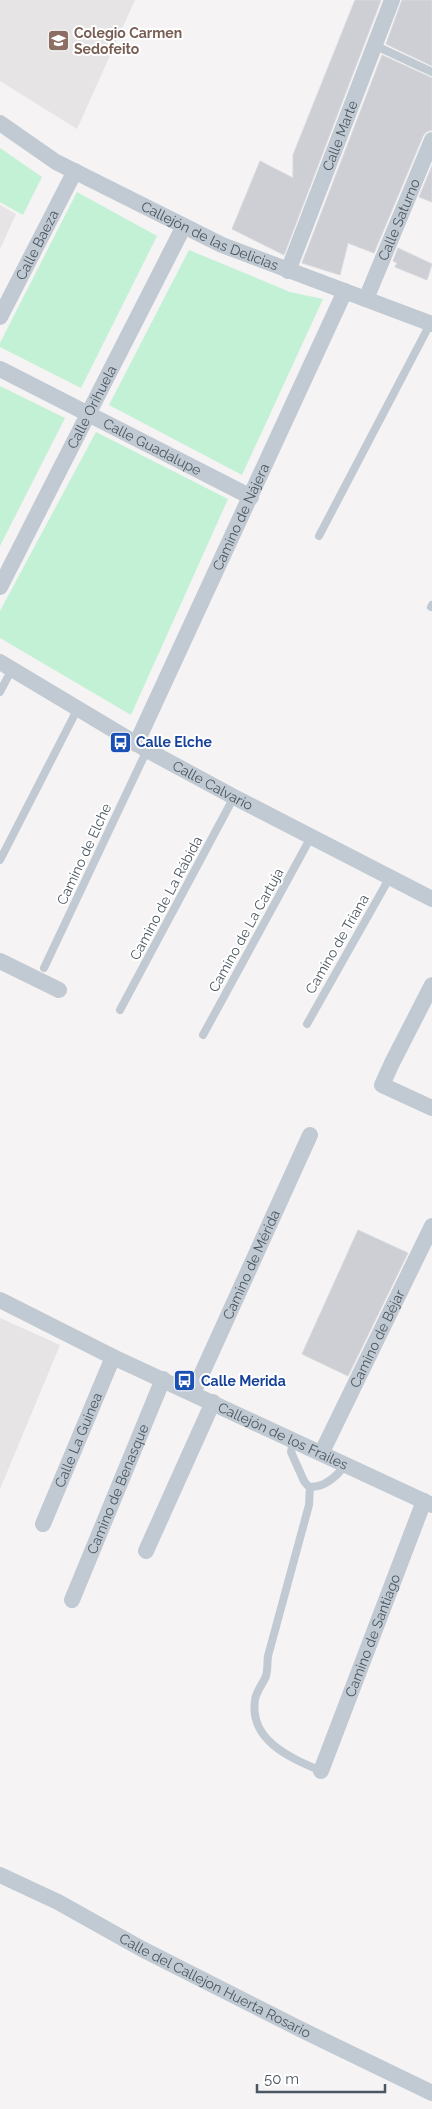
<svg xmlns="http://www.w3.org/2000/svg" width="432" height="2109" viewBox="0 0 432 2109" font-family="Raleway,sans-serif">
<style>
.education{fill:#e6e4e5}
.green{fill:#c3f1d5}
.building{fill:#cdcfd5;stroke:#d7d9de}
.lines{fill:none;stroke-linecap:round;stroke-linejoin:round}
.service{stroke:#c1cad2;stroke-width:8}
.minor{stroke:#c1cad2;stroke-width:16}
.labels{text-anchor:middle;stroke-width:4;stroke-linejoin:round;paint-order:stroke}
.education-label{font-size:14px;font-weight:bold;fill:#785e54;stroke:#fff;text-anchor:start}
.street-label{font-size:14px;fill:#4a5661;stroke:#fff}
.transit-label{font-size:14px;font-weight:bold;fill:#164399;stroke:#fff;text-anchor:start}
</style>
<rect width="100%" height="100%" fill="#f5f3f3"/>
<!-- education -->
<path class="education" d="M0,0h135l-58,129 -77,-48z
M0,205l16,9 -16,35z
M0,1318l60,27 -60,144z"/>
<!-- green -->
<path class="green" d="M0,148l42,29 -19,38 -23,-13z
M77,192l80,44 -76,152 -81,-41v-4z
M189,250l101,42 33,7 -81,176 -133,-70z
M0,386l65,32 -65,128z
M96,432l132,67 -97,216 -131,-77v-27z"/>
<!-- building -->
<path class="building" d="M355,0h26l-97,255 -52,-26 28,-68 33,17v-23z
M402,0h30v66l-46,-22z
M382,55l50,23v52l-6,2 -3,4 -49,117 -26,-10 -8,32 -38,-12z
M432,166v36l-13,-5z
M398,248l34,16 -5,16 -32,-13 2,-4 -4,-2z
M358,1230l50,23 -60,123 -46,-22z"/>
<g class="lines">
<!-- service -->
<path class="service" d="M374,45l58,27
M319,536l111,-212
M431,607l1,-2
M0,692l12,-23
M0,860l78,-152
M44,968l103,-218
M120,1010l114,-213
M307,1024l83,-147
M203,1035l108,-198
M293,1441l-2,11 13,29 4,5c14,4 31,-11 37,-22
M310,1487l-1,18 -41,151c-1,6 0,14 -2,20 -3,8 -10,15 -11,24 -6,41 36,58 66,71"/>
<!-- minor -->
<g class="minor">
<path id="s1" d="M0,123l56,39 166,83 210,79"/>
<path id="s2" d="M288,271l104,-271"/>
<path id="s3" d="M366,299l66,-159"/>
<path id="s4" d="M0,317l75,-146"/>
<path id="s5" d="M0,369l251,128"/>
<path id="s6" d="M0,587l184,-361"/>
<path id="s7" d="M0,662l147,88 87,47 198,102"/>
<path id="s8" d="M136,744l209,-453"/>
<path d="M0,961l59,29"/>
<path d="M432,985l-40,78 -10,22 50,23"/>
<path id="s9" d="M0,1300l113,57 319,148"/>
<path id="s10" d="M193,1393l117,-258"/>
<path id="s11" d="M322,1452l110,-226"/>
<path id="s12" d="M43,1524l70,-167"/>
<path d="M146,1551l67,-149"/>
<path id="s13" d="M72,1600l91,-221"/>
<path id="s14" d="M321,1771l103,-270"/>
<path id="s15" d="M0,1875l58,27 84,47 158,80 132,64"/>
</g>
</g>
<!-- icons -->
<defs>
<symbol id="school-square" viewBox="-11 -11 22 22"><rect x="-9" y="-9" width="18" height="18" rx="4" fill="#8d6e63" stroke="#fff"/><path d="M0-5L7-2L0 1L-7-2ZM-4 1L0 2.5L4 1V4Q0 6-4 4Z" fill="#fff"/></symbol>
<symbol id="bus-square" viewBox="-11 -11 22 22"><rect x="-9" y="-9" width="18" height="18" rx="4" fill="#1a4fb4" stroke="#fff"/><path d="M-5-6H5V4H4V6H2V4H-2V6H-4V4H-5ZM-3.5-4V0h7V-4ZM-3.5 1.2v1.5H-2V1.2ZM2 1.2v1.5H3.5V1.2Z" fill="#fff"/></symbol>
</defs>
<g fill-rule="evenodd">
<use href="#school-square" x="46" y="28" width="25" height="25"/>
<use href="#bus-square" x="108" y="730" width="25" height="25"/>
<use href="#bus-square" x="172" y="1368" width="25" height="25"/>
</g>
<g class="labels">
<!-- education labels -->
<g class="education-label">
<text x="74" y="38">Colegio Carmen<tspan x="74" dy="16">Sedofeito</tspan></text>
</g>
<!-- street labels -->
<g class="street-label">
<text dy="5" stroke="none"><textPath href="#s2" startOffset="145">Calle Marte</textPath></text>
<text dy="5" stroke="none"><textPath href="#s3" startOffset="86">Calle Saturno</textPath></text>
<text dy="5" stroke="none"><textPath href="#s1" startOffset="239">Callejón de las Delicias</textPath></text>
<text dy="5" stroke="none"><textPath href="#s4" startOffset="81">Calle Baeza</textPath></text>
<text dy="5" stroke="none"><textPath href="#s6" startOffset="202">Calle Orihuela</textPath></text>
<text dy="5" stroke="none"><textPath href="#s5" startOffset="171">Calle Guadalupe</textPath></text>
<text dy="5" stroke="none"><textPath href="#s8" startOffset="250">Camino de Nájera</textPath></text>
<text dy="5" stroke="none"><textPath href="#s7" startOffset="246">Calle Calvario</textPath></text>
<text transform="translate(84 854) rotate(-65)" y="5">Camino de Elche</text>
<text transform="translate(166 898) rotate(-62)" y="5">Camino de La Rábida</text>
<text transform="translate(246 930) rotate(-61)" y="5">Camino de La Cartuja</text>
<text transform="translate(337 944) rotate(-60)" y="5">Camino de Triana</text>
<text dy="5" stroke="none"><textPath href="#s10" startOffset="141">Camino de Mérida</textPath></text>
<text dy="5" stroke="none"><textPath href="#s11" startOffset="126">Camino de Béjar</textPath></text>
<text dy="5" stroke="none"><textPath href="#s9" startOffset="314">Callejón de los Frailes</textPath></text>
<text dy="5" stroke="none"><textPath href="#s12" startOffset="91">Calle La Guinea</textPath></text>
<text dy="5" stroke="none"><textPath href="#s13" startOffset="120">Camino de Benasque</textPath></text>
<text dy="5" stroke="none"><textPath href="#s14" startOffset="145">Camino de Santiago</textPath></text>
<text dy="5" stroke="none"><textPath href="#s15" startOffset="242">Calle del Callejon Huerta Rosario</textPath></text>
</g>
<!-- transit labels -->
<g class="transit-label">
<text x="136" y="747">Calle Elche</text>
<text x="201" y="1386">Calle Merida</text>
</g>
</g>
<!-- scale -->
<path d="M257 2084v8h128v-8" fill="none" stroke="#4a5661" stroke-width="2.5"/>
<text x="264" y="2084" font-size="15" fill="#4a5661" stroke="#ffffff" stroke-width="4" paint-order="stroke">50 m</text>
</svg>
